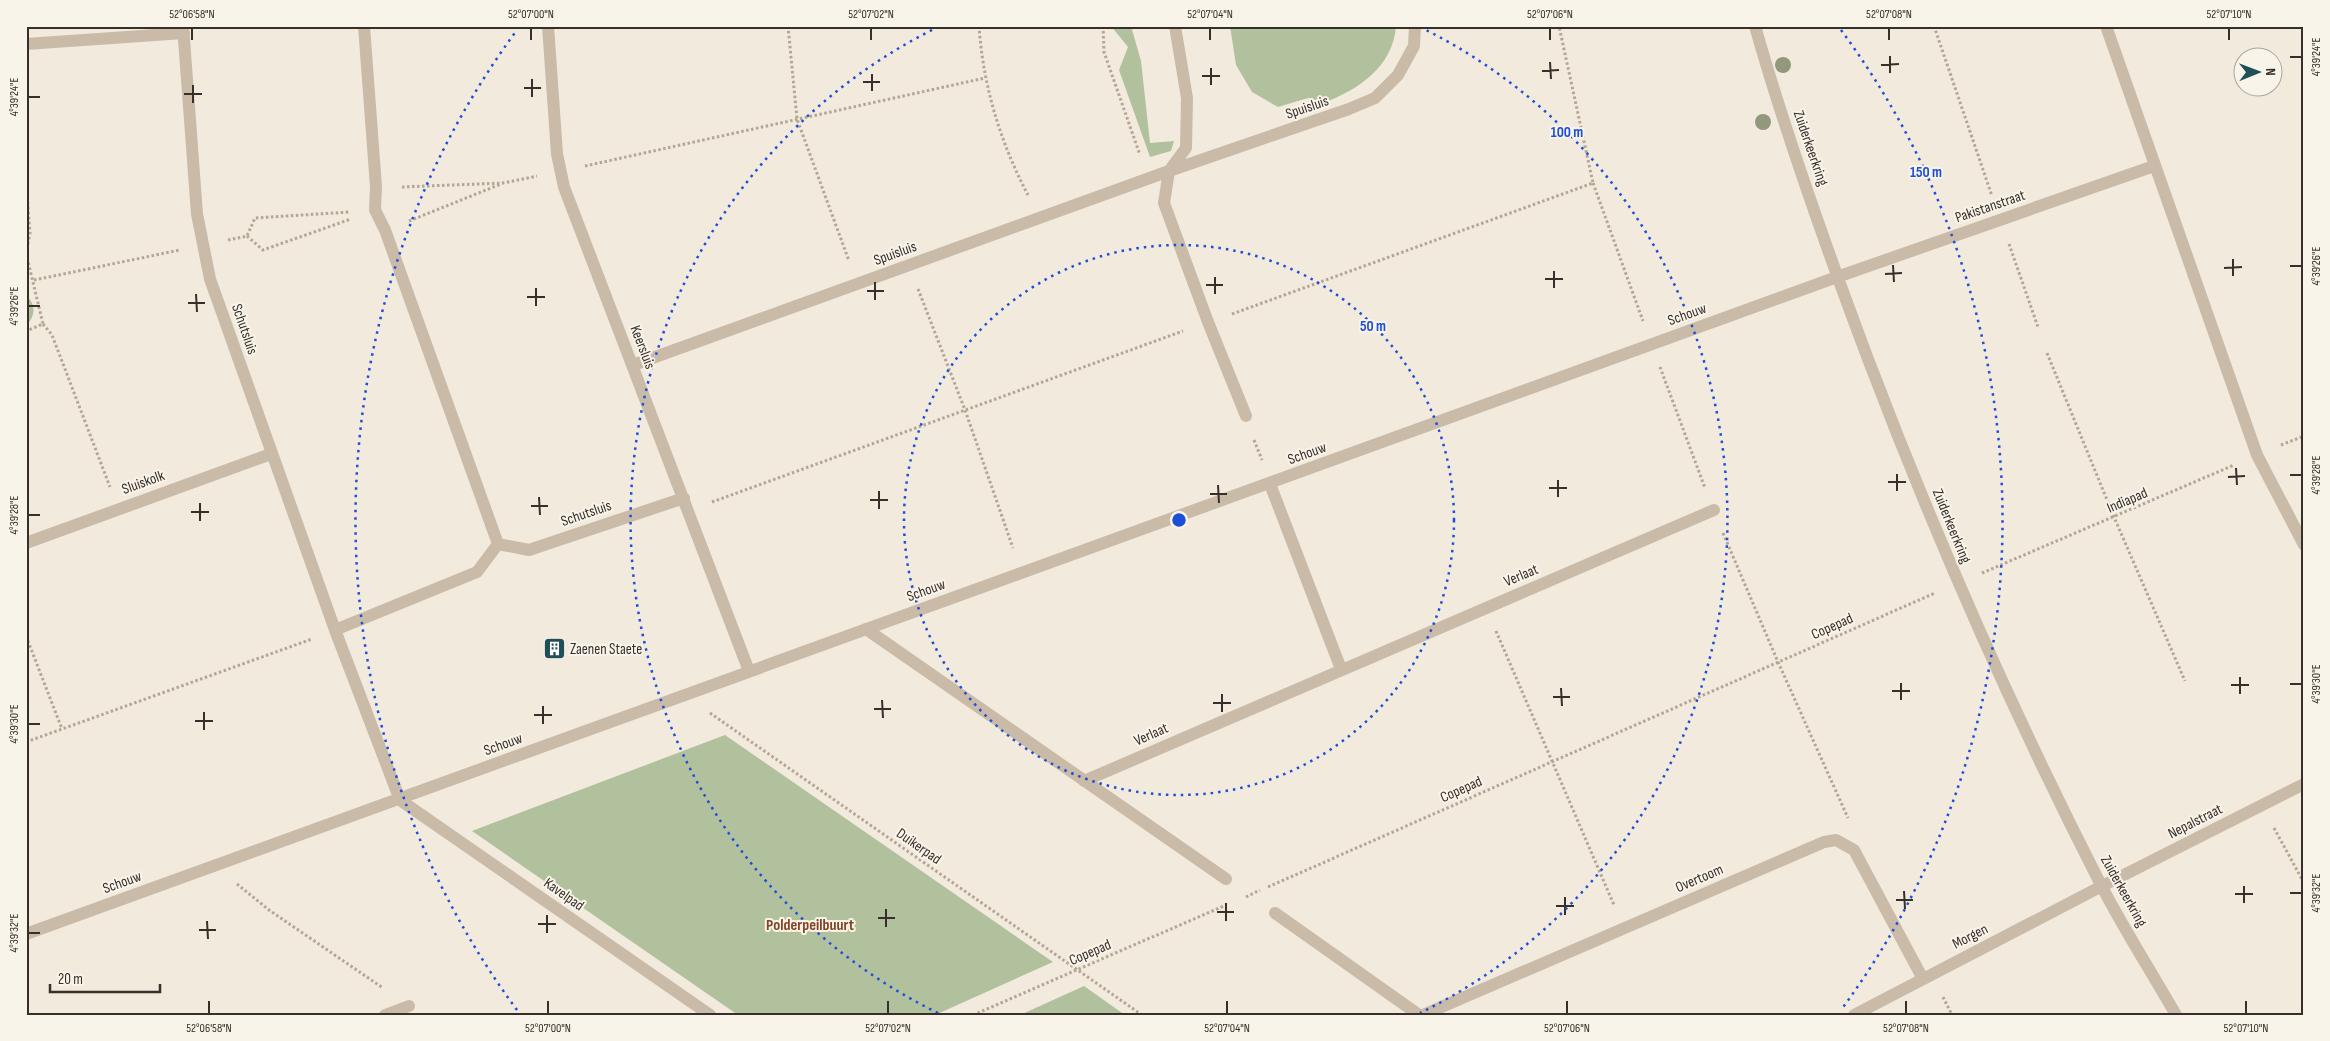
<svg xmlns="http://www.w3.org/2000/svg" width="2330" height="1041" viewBox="0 0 2330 1041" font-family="'Sofia Sans Condensed',sans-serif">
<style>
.green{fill:#b2c19d}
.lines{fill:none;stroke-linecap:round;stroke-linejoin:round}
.path{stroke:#b5a594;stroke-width:3;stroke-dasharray:2.5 2.5;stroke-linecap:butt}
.street{stroke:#cabba9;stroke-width:12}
.tree{fill:#92987c}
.ticks{fill:none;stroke:#372f29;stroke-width:2}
.ring{fill:none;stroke:#1d4ed8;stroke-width:2.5;stroke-dasharray:2.5 5}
.labels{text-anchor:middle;stroke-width:4;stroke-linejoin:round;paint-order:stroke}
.street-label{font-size:15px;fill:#372f29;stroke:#f9f4ea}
.poi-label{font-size:15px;fill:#372f29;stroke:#f9f4ea;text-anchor:start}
.neighbourhood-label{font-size:16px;font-weight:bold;fill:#844324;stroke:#f9f4ea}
.centre{fill:#1d4ed8;stroke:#f9f4ea;stroke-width:2.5}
.ring-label{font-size:15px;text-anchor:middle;font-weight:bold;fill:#1d4ed8;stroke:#f9f4ea;stroke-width:4;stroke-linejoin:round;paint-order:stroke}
.neatline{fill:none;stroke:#372f29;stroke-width:2}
.ticks-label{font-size:12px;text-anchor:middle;fill:#372f29}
</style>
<rect width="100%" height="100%" fill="#f2eadd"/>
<!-- green -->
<path class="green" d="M1111,26h20l10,35 9,82 24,-2 -3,10 -21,6 -31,-87 9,-23z
M1230,26h166c-3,41 -38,64 -73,77l-15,-5 -30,9 -26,-15 -16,-27z
M26,296c11,8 9,21 0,30z
M725,735l328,227 -118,53h-197l-266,-184z
M1084,986l41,29h-105z"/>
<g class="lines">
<!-- path -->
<path class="path" d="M788,26l9,93 52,142
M979,26c4,59 21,116 49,169
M1103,26l1,26 36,103
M1934,26l58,170
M585,166l400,-88
M26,182l4,51 -4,20
M1593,183l50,138
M402,187l101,-4 34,-7
M409,221l92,-37
M247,236l16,14 88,-31
M228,240l19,-4 8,-18 95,-6
M2009,244l29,83
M26,253l17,71 -17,7
M34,280l146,-30
M918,289l47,121 48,138
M1232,314l361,-131 -34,-157
M43,324l9,11 58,152
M2047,353l67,164 71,164
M1660,367l45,121
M1254,440l8,20
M2281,445l23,-9
M712,502l471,-171
M1723,533l55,129 70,156
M1982,573l252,-108
M1496,631l118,274
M26,636l36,93
M710,713l432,302
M26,742l286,-103
M2274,828l30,55
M237,884l32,26 114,78
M1268,887l667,-294
M1246,897l14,-7
M1943,997l9,18
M973,1015l253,-110"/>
<!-- street -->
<path class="street" d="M183,26l14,188 13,65 125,351 65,170 310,215
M364,26l12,161 -1,23 10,20 113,314
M548,26l9,128 7,33 185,484
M1175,26l12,72 -1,50 -17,23 -5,32 44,119 38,94
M1755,26c32,113 72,224 113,333 68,179 145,354 232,524 23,45 51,88 76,132
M2106,26l151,429 47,90
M26,44l158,-11
M633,365l536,-194 180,-62 26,-11 23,-23 16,-29 1,-20
M1270,484l71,185
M26,543l245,-89
M866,629l360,250
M335,630l142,-58 21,-28 31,6 155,-52
M1084,781l630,-271
M1275,913l144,102
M26,934l1811,-657 317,-111
M385,1015l24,-9
M1423,1015l401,-173 12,-2 18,10 69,129
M1854,1015l248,-129 202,-102"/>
</g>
<!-- trees -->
<g class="tree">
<circle cx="1783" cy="65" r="8"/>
<circle cx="1763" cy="122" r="8"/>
</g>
<!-- ticks -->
<path class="ticks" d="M192,28v12M531,28v12M871,28v12M1210,28v12M1550,28v12M1889,28v12M2229,28v12M1890,56v17M2290,57h12M1550,62l1,17M1881,65l18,-1M1211,68v17M1542,71l17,-1M872,74v17M1202,76h18M532,79v18M863,82h17M193,85v18M524,88h17M184,94h18M28,97h12M2233,259v17M1893,265l1,17M2290,266h12M2224,268l18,-1M1554,271v17M1885,274l17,-1M1215,277v17M1545,279h18M875,282v18M1206,285h17M536,288v18M867,291h17M196,294l1,18M527,297h18M188,303h17M28,306h12M2236,468l1,17M1897,474v17M2290,475h12M2228,477l17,-1M1558,480v17M1888,482h18M1218,485l1,18M1549,488h18M879,491v18M1210,494h17M539,497l1,18M870,500h18M200,503v18M531,506h17M191,512h18M28,515h12M2240,677v17M1901,683v17M2290,684h12M2231,685h18M1561,688l1,18M1892,691h18M1222,694v18M1553,697h17M882,700l1,18M1213,703h18M543,706v18M874,709h17M204,712v18M534,715h18M195,721h18M28,724h12M2244,886v17M1904,891l1,18M2290,893h12M2235,894h18M1565,897v18M1896,900h17M1226,903v18M1556,906h18M886,909v18M1217,912h17M547,915v18M878,918h17M207,921l1,18M538,924h18M199,930h17M28,933h12M209,1001v13M548,1001v13M888,1001v13M1227,1001v13M1567,1001v13M1906,1001v13M2246,1001v13"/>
<!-- distance rings -->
<g class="ring">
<circle cx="1179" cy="520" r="275"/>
<path d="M938 1013A549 549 0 0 1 938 27M1420 27A549 549 0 0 1 1420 1013"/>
<path d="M517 1010A824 824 0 0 1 517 30M1841 30A824 824 0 0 1 1841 1010"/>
</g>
<!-- icons -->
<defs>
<symbol id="building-square" viewBox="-11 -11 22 22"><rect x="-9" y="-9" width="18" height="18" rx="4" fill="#1f4f58" stroke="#f9f4ea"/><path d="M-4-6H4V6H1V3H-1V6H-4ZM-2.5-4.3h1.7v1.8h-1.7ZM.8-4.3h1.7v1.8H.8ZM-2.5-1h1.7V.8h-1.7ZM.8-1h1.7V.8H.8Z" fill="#fff"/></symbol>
</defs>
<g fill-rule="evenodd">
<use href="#building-square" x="542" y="636" width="25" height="25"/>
</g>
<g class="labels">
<!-- street labels -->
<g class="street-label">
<text transform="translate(1307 107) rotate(-19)" y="5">Spuisluis</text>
<text transform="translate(1811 148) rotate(71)" y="5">Zuiderkeerkring</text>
<text transform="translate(1990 206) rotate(-19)" y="5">Pakistanstraat</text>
<text transform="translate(895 253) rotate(-20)" y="5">Spuisluis</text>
<text transform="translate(1687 314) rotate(-20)" y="5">Schouw</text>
<text transform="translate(245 329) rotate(71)" y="5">Schutsluis</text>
<text transform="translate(643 347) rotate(69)" y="5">Keersluis</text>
<text transform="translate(1307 453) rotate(-20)" y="5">Schouw</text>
<text transform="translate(143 482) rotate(-20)" y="5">Sluiskolk</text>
<text transform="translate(2127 500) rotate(-23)" y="5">Indiapad</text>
<text transform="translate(586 513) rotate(-19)" y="5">Schutsluis</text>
<text transform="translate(1952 526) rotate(68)" y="5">Zuiderkeerkring</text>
<text transform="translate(1521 575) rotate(-23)" y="5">Verlaat</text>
<text transform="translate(926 590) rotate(-20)" y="5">Schouw</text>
<text transform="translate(1832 626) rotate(-24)" y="5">Copepad</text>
<text transform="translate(1151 734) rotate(-24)" y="5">Verlaat</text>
<text transform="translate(503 744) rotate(-20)" y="5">Schouw</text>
<text transform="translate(1461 789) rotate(-24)" y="5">Copepad</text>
<text transform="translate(2195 821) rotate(-27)" y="5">Nepalstraat</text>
<text transform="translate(919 846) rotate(35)" y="5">Duikerpad</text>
<text transform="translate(1699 878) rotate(-23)" y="5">Overtoom</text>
<text transform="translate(122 882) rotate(-20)" y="5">Schouw</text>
<text transform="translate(2124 891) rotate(61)" y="5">Zuiderkeerkring</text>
<text transform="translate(564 894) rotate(35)" y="5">Kavelpad</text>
<text transform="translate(1970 936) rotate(-27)" y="5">Morgen</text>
<text transform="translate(1090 952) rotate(-23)" y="5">Copepad</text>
</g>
<!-- poi labels -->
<g class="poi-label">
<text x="570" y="654">Zaenen Staete</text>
</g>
<!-- neighbourhood labels -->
<g class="neighbourhood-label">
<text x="810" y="930">Polderpeilbuurt</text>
</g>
</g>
<circle cx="1179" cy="520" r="8" class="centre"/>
<g class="ring-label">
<text x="1567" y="137">100 m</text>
<text x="1926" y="177">150 m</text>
<text x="1373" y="331">50 m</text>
</g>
<!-- border -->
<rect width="2330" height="1041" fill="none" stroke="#f9f4ea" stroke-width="55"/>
<!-- north arrow -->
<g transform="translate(2258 72) rotate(89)"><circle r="24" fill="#f9f4ea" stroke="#aba59d"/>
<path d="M0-4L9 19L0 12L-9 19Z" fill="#1f4f58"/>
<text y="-8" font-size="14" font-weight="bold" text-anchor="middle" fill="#372f29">N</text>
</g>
<!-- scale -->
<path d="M50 984v8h110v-8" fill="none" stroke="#372f29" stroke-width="2.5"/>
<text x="58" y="984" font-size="15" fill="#372f29" stroke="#f9f4ea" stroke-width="4" paint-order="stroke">20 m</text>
<rect x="28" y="28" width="2274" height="986" class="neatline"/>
<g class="ticks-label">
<text x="192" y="18">52°06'58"N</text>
<text x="531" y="18">52°07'00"N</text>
<text x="871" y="18">52°07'02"N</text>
<text x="1210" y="18">52°07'04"N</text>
<text x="1550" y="18">52°07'06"N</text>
<text x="1889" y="18">52°07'08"N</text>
<text x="2229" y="18">52°07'10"N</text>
<text transform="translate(2316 57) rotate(-90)" y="4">4°39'24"E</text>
<text transform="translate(14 97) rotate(-90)" y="4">4°39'24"E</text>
<text transform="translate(2316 266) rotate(-90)" y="4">4°39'26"E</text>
<text transform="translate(14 306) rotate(-90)" y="4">4°39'26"E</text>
<text transform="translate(2316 475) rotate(-90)" y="4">4°39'28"E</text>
<text transform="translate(14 515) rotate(-90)" y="4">4°39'28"E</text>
<text transform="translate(2316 684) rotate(-90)" y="4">4°39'30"E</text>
<text transform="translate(14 724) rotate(-90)" y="4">4°39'30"E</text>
<text transform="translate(2316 893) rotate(-90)" y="4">4°39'32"E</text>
<text transform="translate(14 933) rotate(-90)" y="4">4°39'32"E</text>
<text x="209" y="1032">52°06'58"N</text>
<text x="548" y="1032">52°07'00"N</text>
<text x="888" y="1032">52°07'02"N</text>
<text x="1227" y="1032">52°07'04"N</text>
<text x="1567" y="1032">52°07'06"N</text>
<text x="1906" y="1032">52°07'08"N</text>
<text x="2246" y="1032">52°07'10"N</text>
</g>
</svg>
